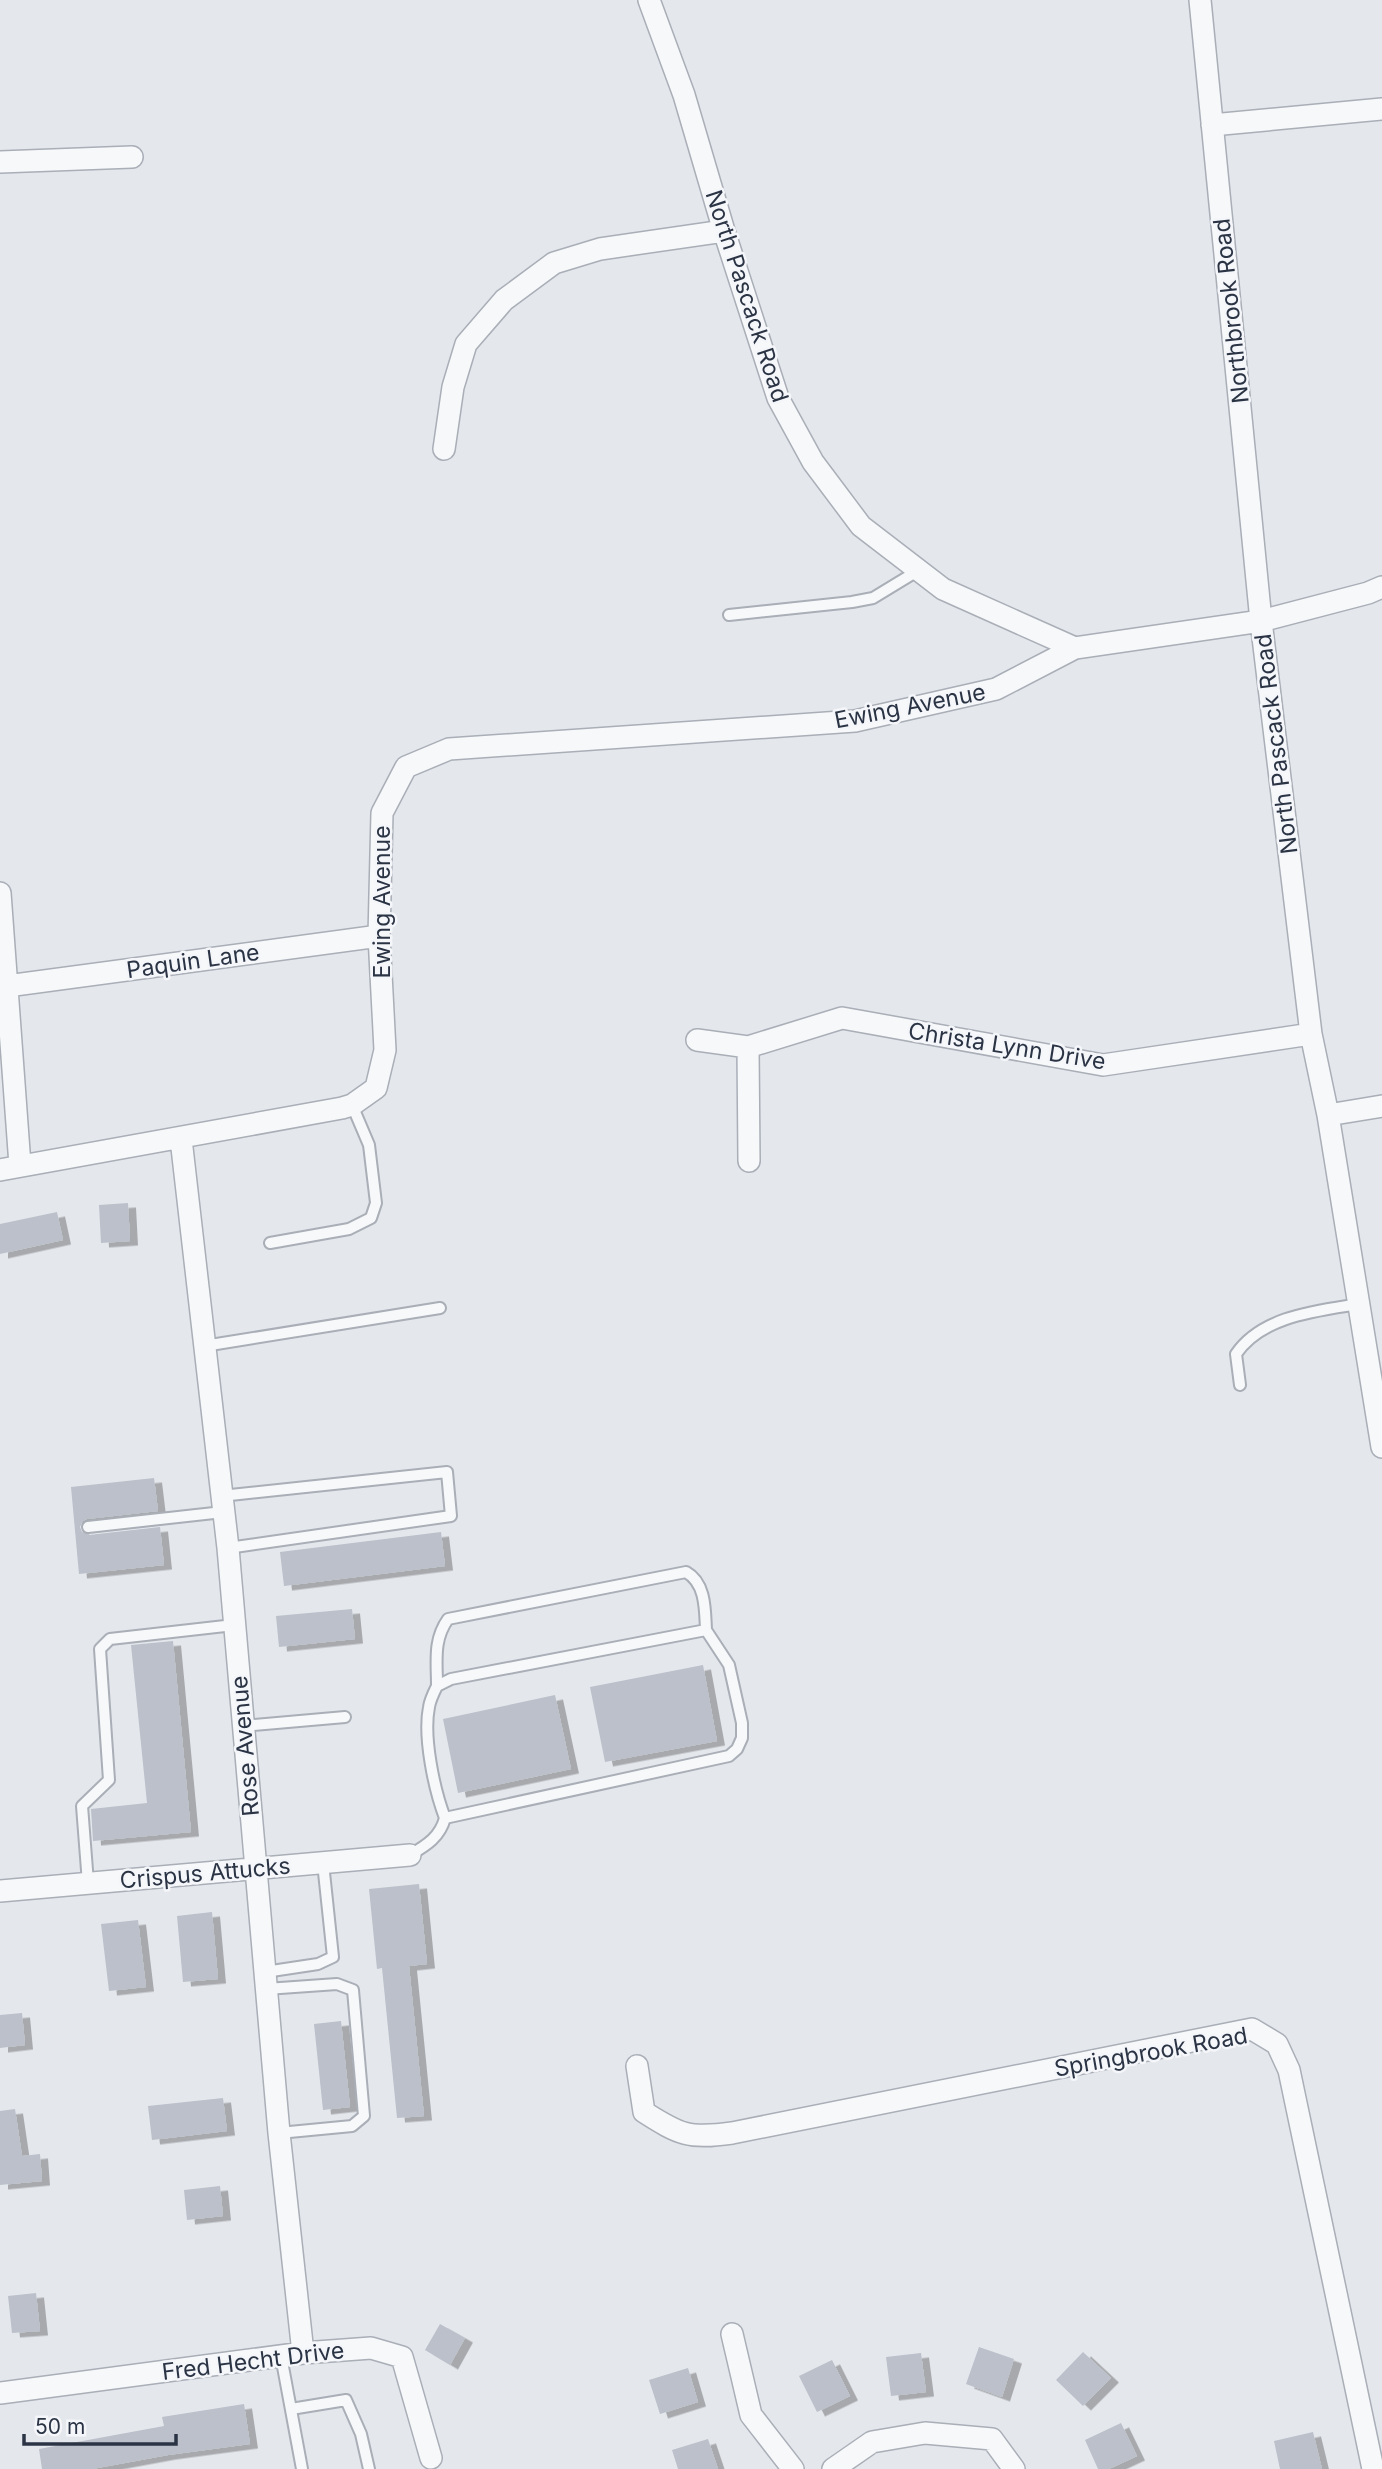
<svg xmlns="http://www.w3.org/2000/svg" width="1382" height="2469" viewBox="0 0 1382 2469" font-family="Inter,sans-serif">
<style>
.building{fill:#bbc0ca;filter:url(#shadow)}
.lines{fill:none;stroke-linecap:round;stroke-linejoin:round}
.service-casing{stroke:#a9aeb7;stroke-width:14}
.minor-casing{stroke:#a9aeb7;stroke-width:24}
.service{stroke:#f7f8fa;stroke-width:10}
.minor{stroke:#f7f8fa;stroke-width:21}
.labels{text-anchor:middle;stroke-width:5;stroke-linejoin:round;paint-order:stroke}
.street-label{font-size:23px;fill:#2b3445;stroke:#f4f6f9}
</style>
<defs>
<filter id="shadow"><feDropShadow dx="8" dy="4.5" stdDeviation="0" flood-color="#0004"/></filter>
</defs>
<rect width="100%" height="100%" fill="#e4e7ec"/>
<!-- building -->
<path class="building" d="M128,1203l2,38 -29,2 -2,-38z
M57,1212l6,28 -63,14v-30z
M154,1478l4,33 -71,8 -4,2 -3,6 2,5 7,3 71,-8 4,38 -85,9 -8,-87z
M441,1532l4,34 -161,20 -4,-34z
M352,1609l3,30 -76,8 -3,-31z
M173,1641l18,191 -98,9 -2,-32 56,-6 -16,-158z
M703,1665l14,76 -112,21 -15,-75z
M555,1695l16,74 -113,24 -15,-74z
M419,1884l8,80 -18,2 15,150 -27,2 -15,-150 -5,1 -8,-80z
M212,1912l6,67 -35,3 -6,-66z
M138,1920l8,67 -37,4 -8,-67z
M22,2013l3,32 -25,3v-33z
M341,2021l9,86 -27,3 -9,-86z
M223,2098l4,33 -75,9 -4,-34z
M15,2109l7,47 18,-2 2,27 -42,4v-74z
M220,2186l3,30 -36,4 -3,-30z
M36,2293l4,38 -28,2 -4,-37z
M440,2324l25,14 -15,27 -25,-15z
M979,2347l35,12 -12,38 -36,-13z
M1083,2352l28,26 -28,28 -27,-26z
M921,2353l5,39 -35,4 -5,-39z
M832,2360l18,36 -33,16 -18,-36z
M688,2368l10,34 -38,12 -11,-34z
M244,2404l6,40 -82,11 -76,14h-50l-3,-20 125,-23 -2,-9z
M1121,2423l16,33 -28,13h-11l-13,-29z
M1313,2432l9,37h-42l-6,-28z
M708,2439l10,30h-40l-6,-19z"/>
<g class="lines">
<defs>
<path id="service" d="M729,615l123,-13 21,-4 46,-28
M270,1243l79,-14 22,-11 5,-15 -7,-58 -17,-40
M204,1346l236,-38
M1240,1385l-4,-31c26,-38 80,-43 123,-50
M221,1496l226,-24 4,44 -223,32
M88,1527l135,-15
M437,1686c0,-25 -4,-46 11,-67l238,-47c20,11 19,38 20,58
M243,1726l102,-9
M410,1855c17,-10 30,-18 35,-37l284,-62 8,-7 5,-11v-15l-13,-58 -23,-35 -255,49 -14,7c-3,6 -7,14 -8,21 -6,30 5,82 16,111
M88,1883l-6,-77 27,-26 -9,-131 10,-10 124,-14
M265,1972l53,-8 15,-7 -10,-94
M266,1989l71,-5 16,6 11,126 -12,10 -73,7
M281,2356l21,113
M291,2409l55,-9 15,34 8,35"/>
<path id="minor" d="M649,0l35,95 40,136 54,167 35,64 48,64 82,63 132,59 186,-27 107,-28 14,-6
M1200,0l61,621 50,413 17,81 54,332
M1212,125l170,-16
M0,162l132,-5
M444,449l9,-62 13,-43 38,-44 50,-37 46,-14 124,-18
M0,893l20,272
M7,986l372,-50
M697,1040l51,7 94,-29 261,47 208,-31
M748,1047l1,114
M1328,1115l54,-9
M181,1139l47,409 51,585 24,220
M0,1170l342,-62 10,-3 24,-17 9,-38 -6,-114 3,-123 24,-46 43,-18 406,-28 141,-32 79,-41
M0,1891l410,-36
M637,2066l7,46c36,23 45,27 88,21l520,-104 25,15 12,26 84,399
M732,2334l19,81 42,54
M0,2393l303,-40 68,-5 31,9 29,101
M833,2469l39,-27 53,-9 67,6 22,30"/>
</defs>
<!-- service casing -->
<use href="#service" class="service-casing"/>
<!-- minor casing -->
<use href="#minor" class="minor-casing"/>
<!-- service -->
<use href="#service" class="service"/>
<!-- minor -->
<use href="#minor" class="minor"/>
</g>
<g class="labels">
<!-- street labels -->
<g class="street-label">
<text transform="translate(747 296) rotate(72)" y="8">North Pascack Road</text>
<text transform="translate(1231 311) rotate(-96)" y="8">Northbrook Road</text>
<text transform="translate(910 706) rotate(-11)" y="8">Ewing Avenue</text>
<text transform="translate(1276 744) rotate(-97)" y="8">North Pascack Road</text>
<text transform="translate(382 902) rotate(-90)" y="8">Ewing Avenue</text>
<text transform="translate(193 961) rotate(-8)" y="8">Paquin Lane</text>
<text transform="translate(1007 1046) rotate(9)" y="8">Christa Lynn Drive</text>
<text transform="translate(245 1746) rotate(-95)" y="8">Rose Avenue</text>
<text transform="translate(205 1873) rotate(-5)" y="8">Crispus Attucks</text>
<text transform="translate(1151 2052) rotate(-10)" y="8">Springbrook Road</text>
<text transform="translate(253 2361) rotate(-7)" y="8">Fred Hecht Drive</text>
</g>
</g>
<!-- scale -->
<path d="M24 2434v10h152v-10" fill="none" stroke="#2b3445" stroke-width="3.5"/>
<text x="35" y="2434" font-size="21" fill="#2b3445" stroke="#f4f6f9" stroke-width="5" paint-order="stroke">50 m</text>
</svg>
